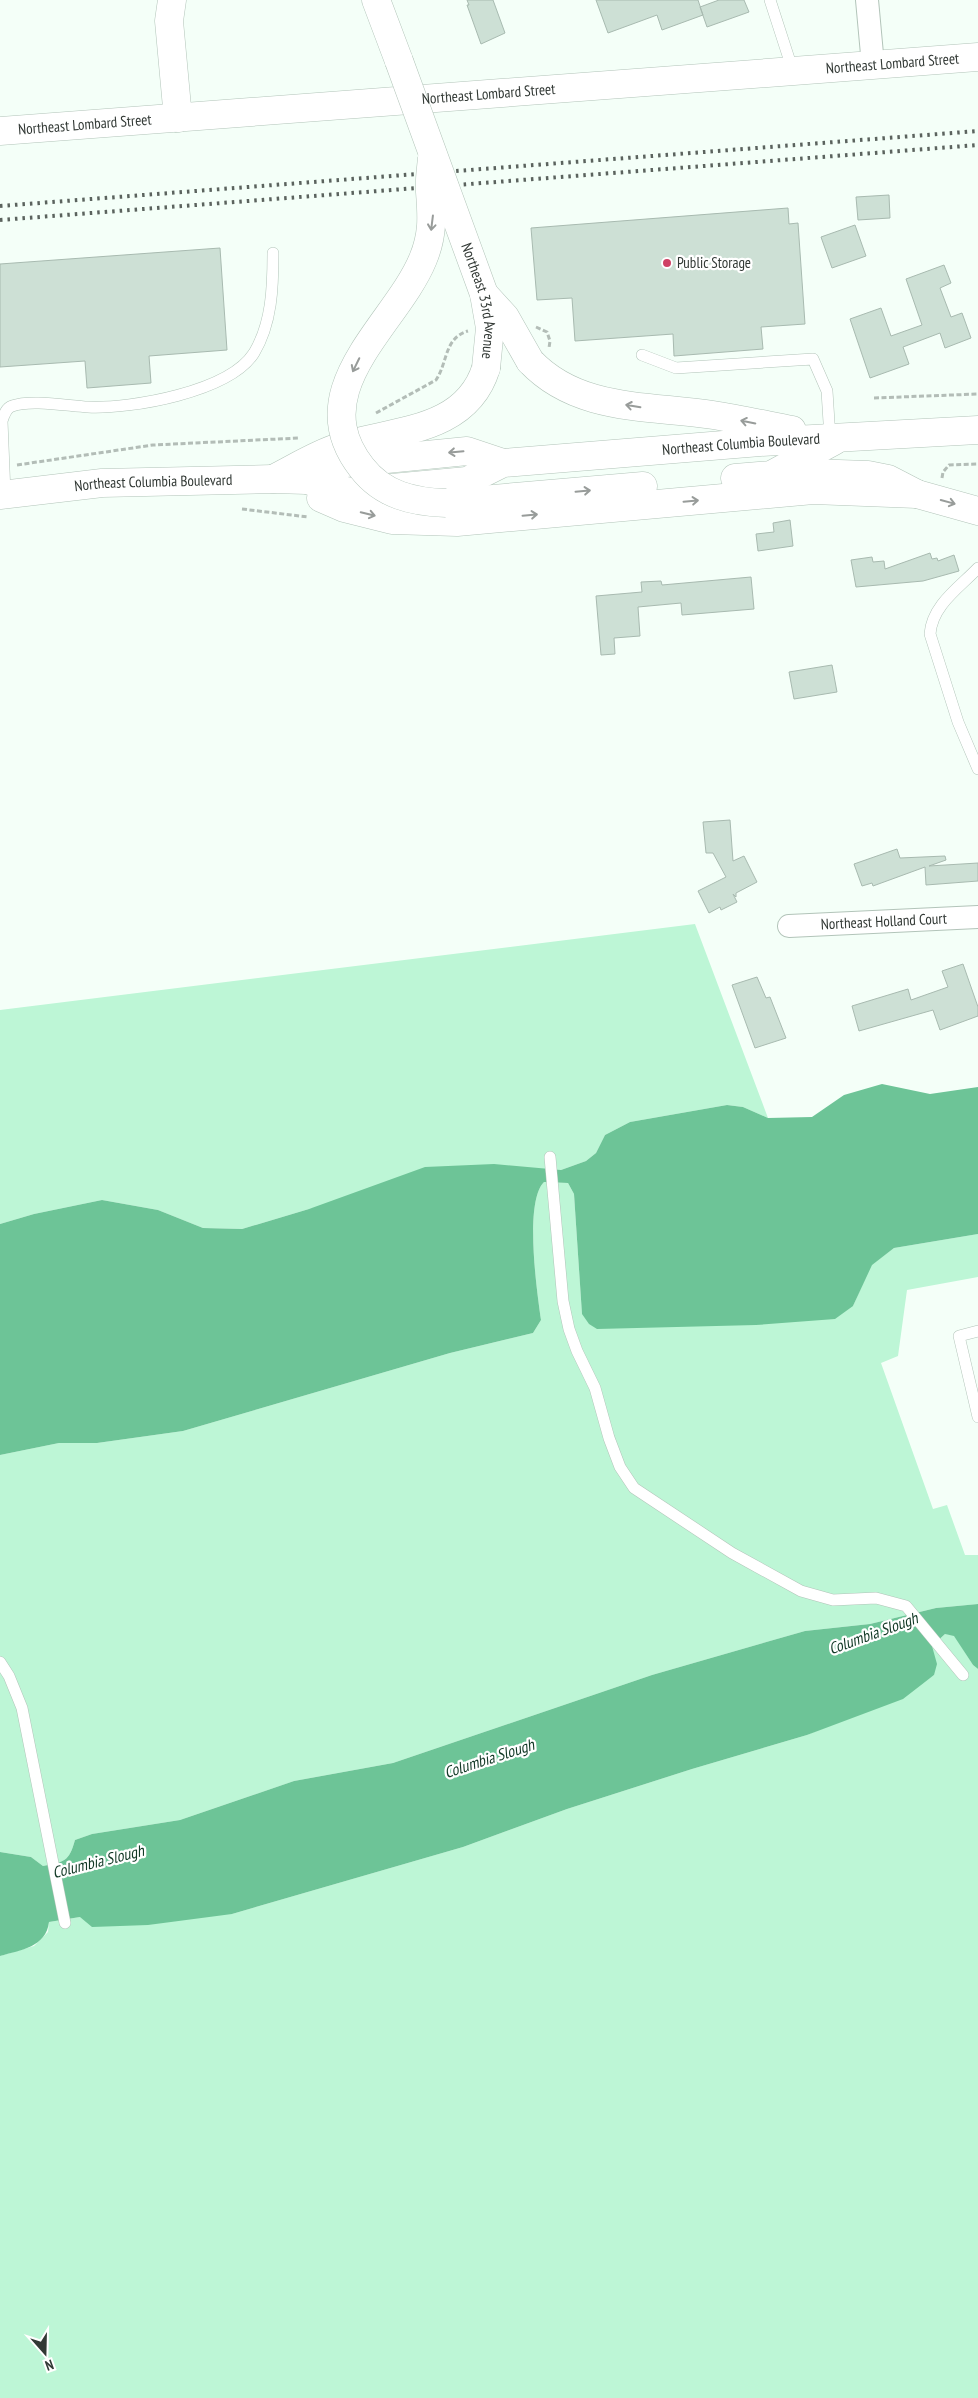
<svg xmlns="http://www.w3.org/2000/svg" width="978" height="2398" viewBox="0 0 978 2398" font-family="'PT Sans Narrow',sans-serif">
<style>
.green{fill:#bdf6d6}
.water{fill:#6dc497}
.building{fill:#cde0d5;stroke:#a8bab0}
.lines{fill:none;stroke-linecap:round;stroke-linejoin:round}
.service-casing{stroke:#b2c4b9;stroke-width:12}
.minor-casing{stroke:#b2c4b9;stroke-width:24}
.secondary-casing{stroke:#b2c4b9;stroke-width:29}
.primary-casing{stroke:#b2c4b9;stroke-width:29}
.path{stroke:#b3bdb7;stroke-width:3;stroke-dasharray:5 2.5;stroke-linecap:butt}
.service{stroke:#fff;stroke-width:11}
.minor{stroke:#fff;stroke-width:22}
.secondary{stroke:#fff;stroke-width:28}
.primary{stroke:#fff;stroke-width:28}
.rail{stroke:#5b635e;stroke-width:4;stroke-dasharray:2.5 5;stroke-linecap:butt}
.secondary-bridge-casing{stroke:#b2c4b9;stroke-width:29;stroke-linecap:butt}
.primary-bridge-casing{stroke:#b2c4b9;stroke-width:29;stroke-linecap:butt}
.secondary-bridge{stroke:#fff;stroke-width:28}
.primary-bridge{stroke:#fff;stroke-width:28}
.oneway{stroke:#989c9a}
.poi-dot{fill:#cf4064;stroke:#fff;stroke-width:2}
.labels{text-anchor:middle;stroke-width:4.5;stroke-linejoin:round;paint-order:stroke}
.street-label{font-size:15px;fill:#323935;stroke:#fff}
.poi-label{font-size:15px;fill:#323935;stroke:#fff;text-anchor:start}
.water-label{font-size:16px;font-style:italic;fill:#123926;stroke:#fff}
</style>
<rect width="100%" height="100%" fill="#f4fff8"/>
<!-- green -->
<path class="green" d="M695,924l73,194 -25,-11 -16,-2 -97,17 -25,13 -9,18 -10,8 -25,9 -18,-1 -234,40 -67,20 -39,-1 -45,-18 -56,-10 -68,14 -34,10v-214z
M544,1182l24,1 6,11 8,120 271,-8 18,-41 23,-17 84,-14v43l-71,13 -9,66 -17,7 52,146 14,-4 18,50h13v49l-42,4 -66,16 -65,7 -153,44 -259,88 -99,18 -114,39 -88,14 -17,6c-6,22 -11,22 -32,26l-12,-9 -31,-5v-397l59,-12h38l86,-12 267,-78 83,-20 8,-13c-4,-28 -17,-118 3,-138z
M945,1634l9,1 19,30 5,4v729h-978v-442l34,-10 14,-14 1,-10 31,-5 152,-3 231,-67 104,-38 125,-40 115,-34 114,-51 13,-9 -2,-29z"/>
<!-- water -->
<path class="water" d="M882,1084l48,10 48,-7v147l-84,14 -22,17 -19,41 -18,13 -79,6 -159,4 -8,-5 -7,-10 -8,-120 -6,-11 -24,-1c-20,20 -7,110 -3,138l-8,13 -83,20 -267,78 -86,12h-38l-59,12v-231l34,-10 68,-14 56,10 45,18 39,1 67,-20 116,-42 69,-3 67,6 25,-9 10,-8 9,-18 25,-13 97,-17 16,2 25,11 44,-1 32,-22z
M978,1604v65l-5,-4 -19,-29 -9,-2 -13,12 5,18 -3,11 -31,24 -96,36 -115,34 -125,40 -104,38 -231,67 -84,11 -56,2 -12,-10 -31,5c-3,25 -28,28 -49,34v-104l31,5 12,9c21,-4 26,-4 32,-26l17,-6 88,-14 114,-39 99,-18 259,-88 153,-44 65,-7 66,-16z"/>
<!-- building -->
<path class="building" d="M467,0h26l12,33 -24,11 -14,-39h2z
M596,0h102l5,15 -41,15 -5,-15 -49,18z
M719,0h25l5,12 -42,15 -7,-20z
M889,195l1,23 -32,2 -2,-23z
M788,208l1,16 9,-1 7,101 -44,3 2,22 -89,7 -1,-22 -98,7 -3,-43 -35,2 -6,-72z
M855,225l11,31 -34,12 -11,-31z
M220,248l7,102 -78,6 2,27 -64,5 -2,-27 -85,6v-103z
M944,265l7,18 -11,5 11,29 11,-4 9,25 -26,10 -5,-15 -37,14 6,17 -39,14 -20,-59 31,-11 10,28 31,-11 -16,-46z
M790,520l3,26 -35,5 -2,-17 18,-2 -1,-9z
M930,553l2,6 5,-1 1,3 16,-6 5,16 -36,10 -67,6 -5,-27 21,-3 1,5 11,-1 1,8z
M751,577l3,32 -72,6 -1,-12 -43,4 2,29 -26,2 1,16 -14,1 -5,-59 46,-4 -1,-10 20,-1 1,4z
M832,665l5,27 -43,7 -5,-27z
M730,820l3,41 11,-5 13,26 -21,11v4l-3,-3 4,8 -16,8 -1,-3 -11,6 -11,-22 28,-14 -13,-24h-7l-3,-31z
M897,849l3,9 45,-2 1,4 -17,6 49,-3v18l-52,4 -1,-18 -52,19 -1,-3 -10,3 -8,-22z
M963,964l15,43v9l-38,14 -7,-20 -74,21 -7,-25 56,-17 3,11 37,-13 -6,-16z
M757,977l9,21 4,-1 16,41 -31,10 -23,-63z"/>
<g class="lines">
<defs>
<path id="service" d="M770,0l23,71
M642,355l34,13 137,-9 14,32 3,47
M5,494l-3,-73c2,-6 4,-13 10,-15 19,-7 56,0 76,1 43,2 141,-15 166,-54 18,-30 19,-66 19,-100
M978,568c-18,19 -46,37 -48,66l28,88 20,47
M550,1157l13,144 6,28 8,22 18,37 14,50 11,29 14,21 98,65 69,38 32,9 43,-2 30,8 57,69
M978,1331l-19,5 19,81
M0,1662l9,14 13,32 43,215"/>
<g id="minor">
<path d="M867,0l6,65"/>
<path id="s1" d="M789,926l189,-9"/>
</g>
<path id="secondary" d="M376,0l23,61
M771,475l38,-2 59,2 20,4 29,15 61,17
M273,479c22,-11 42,-24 66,-32 53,-17 127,-14 147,-79"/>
<g id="primary">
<path d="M172,0l-3,21 9,97"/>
<path id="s2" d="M0,131l978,-74"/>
<path d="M530,361c48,51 119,44 183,54 26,4 53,10 79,15"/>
<path d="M735,478l36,-3 63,-34"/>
<path d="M307,480l39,-17 121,-12 36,12"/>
<path id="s3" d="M0,495l102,-12 171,-4 34,1 42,12 118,-11 36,-18 257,-21 218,-12"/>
<path d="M321,498l23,10 48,12 65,2 356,-32 104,4"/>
<path d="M446,503l197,-17"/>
</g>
</defs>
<!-- service casing -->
<use href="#service" class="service-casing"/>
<!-- minor casing -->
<use href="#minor" class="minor-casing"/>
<!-- secondary casing -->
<use href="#secondary" class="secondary-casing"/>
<!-- primary casing -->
<use href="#primary" class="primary-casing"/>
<!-- path -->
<path class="path" d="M536,327l11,5 3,9 -1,7
M874,398l104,-4
M376,413l60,-33c12,-18 8,-42 32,-49
M17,465l136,-20 146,-7
M942,478l1,-6 6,-7 29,-1
M242,509l66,8"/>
<!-- service -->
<use href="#service" class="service"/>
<!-- minor -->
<use href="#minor" class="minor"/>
<!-- secondary -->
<use href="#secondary" class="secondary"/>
<!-- primary -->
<use href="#primary" class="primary"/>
<!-- rail -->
<path class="rail" d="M0,206l978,-75
M0,220l978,-75"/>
<defs>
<g id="secondary-bridge">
<path id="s4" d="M399,61l85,233 6,34 -4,40"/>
</g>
<path id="primary-bridge" d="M432,158c-1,11 -3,23 -2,34 2,25 3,43 -7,67 -27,66 -123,131 -61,209 21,27 51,34 84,35
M484,294l21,23 25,44"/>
</defs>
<!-- secondary-bridge casing -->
<use href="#secondary-bridge" class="secondary-bridge-casing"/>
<!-- primary-bridge casing -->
<use href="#primary-bridge" class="primary-bridge-casing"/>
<!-- secondary-bridge -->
<use href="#secondary-bridge" class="secondary-bridge"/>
<!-- primary-bridge -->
<use href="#primary-bridge" class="primary-bridge"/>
</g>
<!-- one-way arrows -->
<defs><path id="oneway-shaft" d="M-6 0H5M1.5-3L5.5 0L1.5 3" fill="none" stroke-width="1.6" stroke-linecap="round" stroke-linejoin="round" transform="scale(1.25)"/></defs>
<g class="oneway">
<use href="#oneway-shaft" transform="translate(432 223) rotate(97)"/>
<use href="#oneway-shaft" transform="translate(356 365) rotate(116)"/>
<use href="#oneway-shaft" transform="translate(633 406) rotate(-171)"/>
<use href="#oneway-shaft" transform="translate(748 422) rotate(-169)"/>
<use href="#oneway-shaft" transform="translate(456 452) rotate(175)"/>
<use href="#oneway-shaft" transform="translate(583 491) rotate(-5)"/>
<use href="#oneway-shaft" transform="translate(691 501) rotate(-5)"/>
<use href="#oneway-shaft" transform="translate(948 502) rotate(15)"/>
<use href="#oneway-shaft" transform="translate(368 514) rotate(14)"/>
<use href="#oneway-shaft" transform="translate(530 515) rotate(-5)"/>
</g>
<!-- markers -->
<circle class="poi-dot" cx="667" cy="263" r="5"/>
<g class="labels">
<!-- street labels -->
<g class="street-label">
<text dy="5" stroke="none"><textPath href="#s2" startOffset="895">Northeast Lombard Street</textPath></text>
<text dy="5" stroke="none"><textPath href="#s2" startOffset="490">Northeast Lombard Street</textPath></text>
<text dy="5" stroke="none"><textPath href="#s2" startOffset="85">Northeast Lombard Street</textPath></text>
<text dy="5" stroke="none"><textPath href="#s4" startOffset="254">Northeast 33rd Avenue</textPath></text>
<text dy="5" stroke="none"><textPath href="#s3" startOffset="749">Northeast Columbia Boulevard</textPath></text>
<text dy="5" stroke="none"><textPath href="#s3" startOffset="154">Northeast Columbia Boulevard</textPath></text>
<text dy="5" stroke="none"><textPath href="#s1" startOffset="95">Northeast Holland Court</textPath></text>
</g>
<!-- poi labels -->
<g class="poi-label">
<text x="677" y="268">Public Storage</text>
</g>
<!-- water labels -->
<g class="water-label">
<text transform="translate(873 1633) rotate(-20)" y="6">Columbia Slough</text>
<text transform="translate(489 1758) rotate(-18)" y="6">Columbia Slough</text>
<text transform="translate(98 1861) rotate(-14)" y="6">Columbia Slough</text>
</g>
</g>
<!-- north arrow -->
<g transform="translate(45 2353) rotate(160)" stroke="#ffffff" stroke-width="4" paint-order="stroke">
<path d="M0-4L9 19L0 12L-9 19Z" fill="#323935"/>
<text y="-8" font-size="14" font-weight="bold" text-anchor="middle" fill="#323935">N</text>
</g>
</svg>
